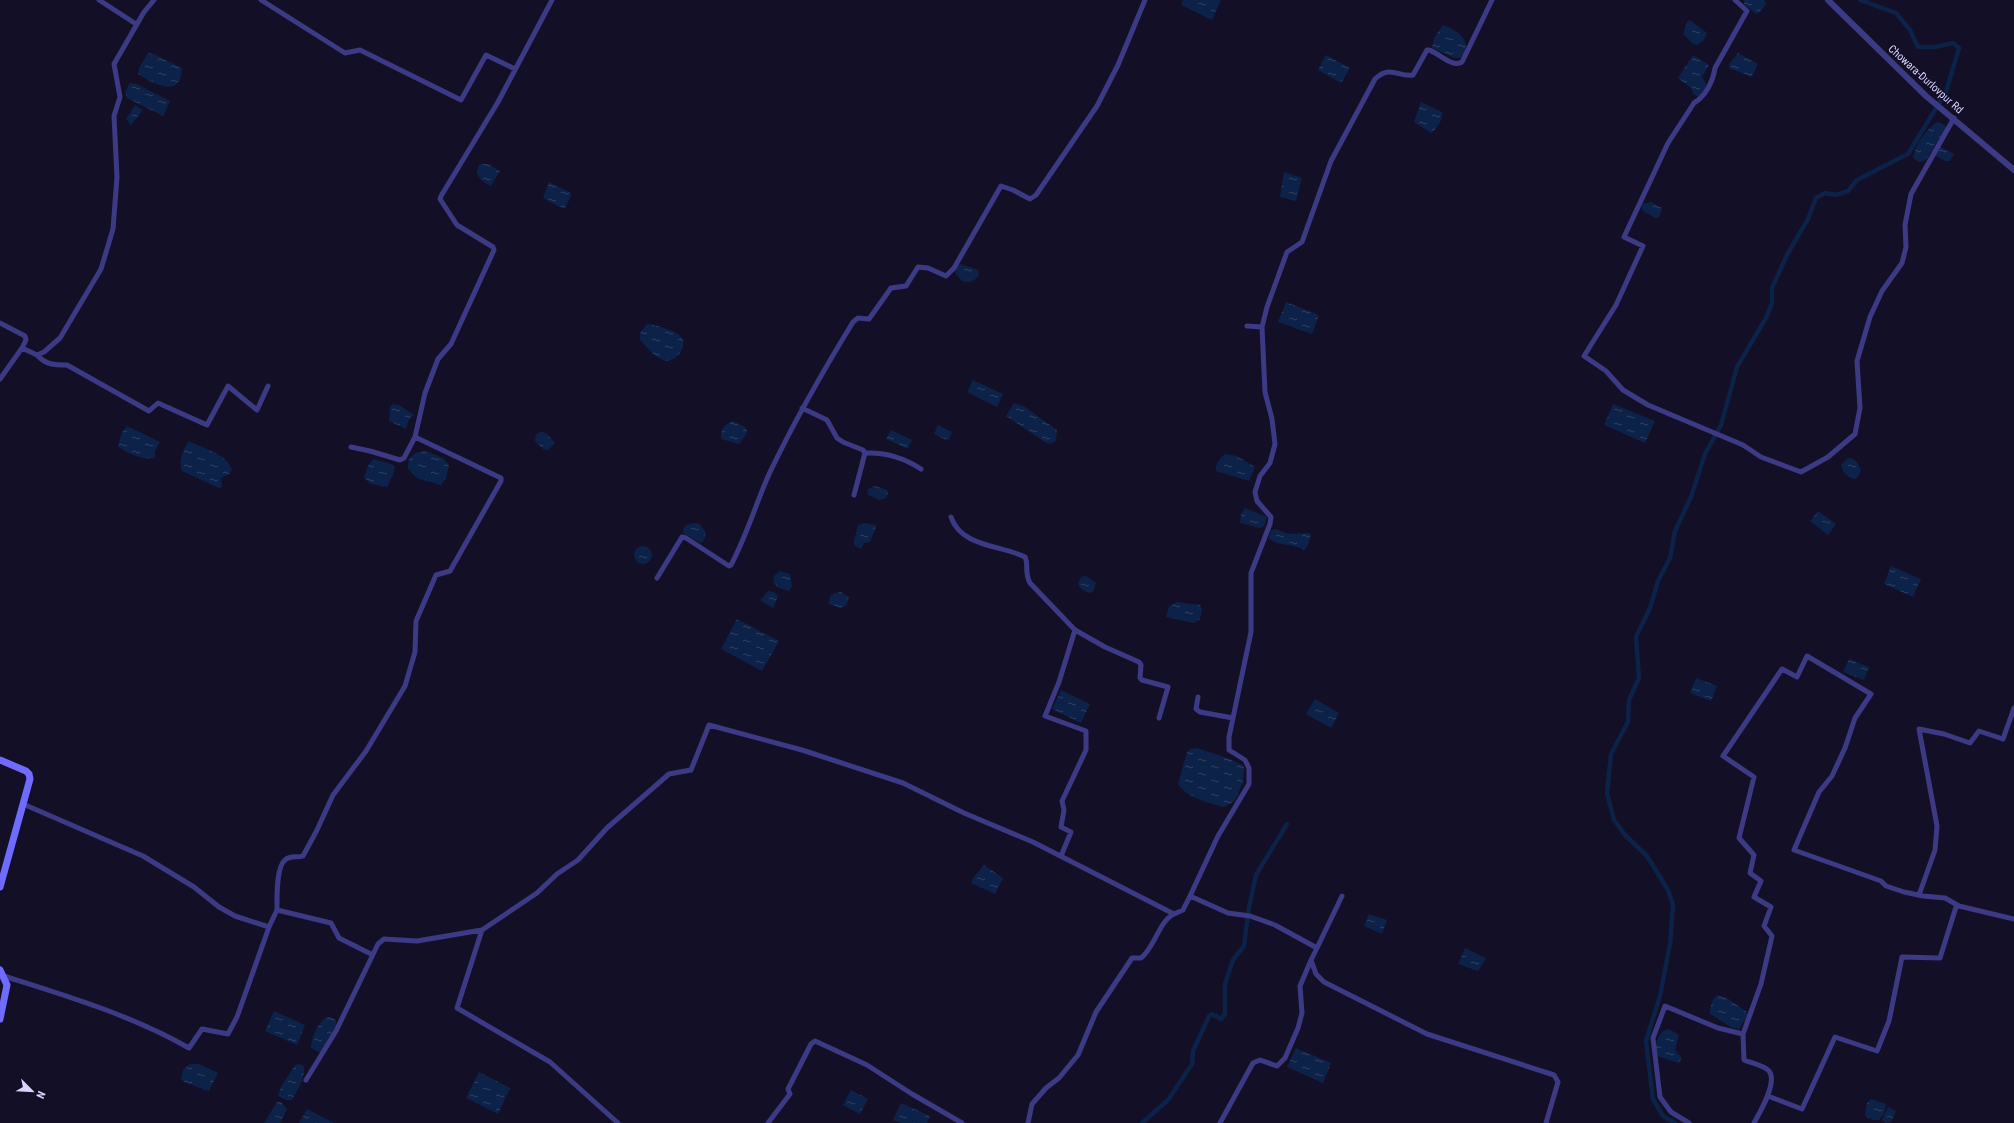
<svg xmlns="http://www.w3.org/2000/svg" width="2014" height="1123" viewBox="0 0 2014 1123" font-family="'Roboto Condensed',sans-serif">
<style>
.water{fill:url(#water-ripples)}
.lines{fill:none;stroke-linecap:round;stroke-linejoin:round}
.canal{stroke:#0c2248;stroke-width:4.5}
.minor{stroke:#3d3a85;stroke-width:5}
.tertiary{stroke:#3d3a85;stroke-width:6}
.secondary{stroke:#6f6bff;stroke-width:7}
.labels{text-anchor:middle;stroke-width:3;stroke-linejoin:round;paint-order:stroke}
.street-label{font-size:11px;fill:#d9d4ff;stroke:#130f26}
</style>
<defs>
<pattern id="water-ripples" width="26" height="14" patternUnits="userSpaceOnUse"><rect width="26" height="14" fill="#0c2248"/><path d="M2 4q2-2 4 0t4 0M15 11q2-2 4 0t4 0" fill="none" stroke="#2f4163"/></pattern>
</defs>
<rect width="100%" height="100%" fill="#130f26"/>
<!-- water -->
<path class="water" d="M1183,0h38l-9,20 -31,-15z
M1744,0h20l2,4 -7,9 -3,1 -12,-10z
M1690,20l17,13 -3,7 -7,5 -4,-1 -10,-10 4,-12z
M1443,25c16,6 31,17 18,33h-6l-23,-10 2,-10z
M148,53l6,1 28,14c-1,32 -30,15 -44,6l1,-6z
M1738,53l20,11 -6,13 -23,-9v-4z
M1326,55l24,13 -9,15 -23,-13z
M1693,55l16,10 -7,12 5,8 -8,12 -6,-3 -1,-5 -14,-11z
M130,83l7,1 33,17 -6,14 -1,1 -36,-18 -2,-6z
M1421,102l21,10c1,8 -5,17 -11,21l-17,-11z
M135,105l8,5 -12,15 -5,-6z
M1937,122l8,3 1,4 -21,32 -6,1 -6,-4c3,-15 12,-27 24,-36z
M1939,146l15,8 -4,7h-5l-11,-6z
M480,164h8l12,7 -9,15c-10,-5 -18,-11 -11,-22z
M1284,172l18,6 -6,23 -16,-4z
M549,182l22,11v3l-6,12h-3l-19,-10z
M1651,202l11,6 -3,10h-4l-13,-8v-6z
M960,264l18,6 1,4c-4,8 -9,9 -17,7l-7,-9 2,-6z
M1286,302l33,13 -7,19 -34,-12z
M647,324c8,1 34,7 36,16 3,10 -9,24 -20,20 -9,-3 -16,-13 -23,-20v-7z
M973,380l30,14 -6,13 -30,-15z
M1014,403l11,4 32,23 -1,11 -6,3 -5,-2 -39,-26z
M393,404l6,1 15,10 -5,4 -3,10 -17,-8 1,-14z
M1613,404l42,17 -10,22 -41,-18z
M732,421c18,7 19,8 7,23l-18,-5c-1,-9 4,-15 11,-18z
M938,425l14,7 -4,9 -14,-7z
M127,426l33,16 -5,9v7c-12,2 -28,-4 -37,-12l4,-14z
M891,430l21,10 -4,9 -22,-10z
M542,432l4,1 9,10 -7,7 -5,-1 -8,-8 1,-7z
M189,441c14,8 38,12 43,29l-3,4 -8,4 1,9 -3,1 -37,-17c-4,-9 1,-22 7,-30z
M426,451l17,7 6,7 -3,13 -5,7 -24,-7 -9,-9c-1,-14 6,-17 18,-18z
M1225,454l12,2 18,11 -6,14 -33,-10c-1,-7 4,-13 9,-17z
M1848,458c7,-1 10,5 13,12l-3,7 -3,2c-8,-2 -12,-6 -14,-14z
M373,459l16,4 6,4 -2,8 -6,12 -16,-3 -7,-6 4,-12z
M875,486l12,4 1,3 -2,5 -7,2 -11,-5 -1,-5z
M1245,508l22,9 -3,9 -4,2 -20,-5 1,-9z
M1818,511l18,13 -8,11 -18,-14z
M696,523l4,1 6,9 -2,7 -3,3 -18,-10 1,-6 5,-3z
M864,523l11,2 1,2 -6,15 -6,1 -3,6 -6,-3 -1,-5 4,-16z
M1276,529l12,5 20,-1 3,2 -3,10 -4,5c-10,-7 -27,-3 -35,-12l2,-8z
M634 555a9 9 0 1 1 18 0a9 9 0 1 1-18 0Z
M1891,566l30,13 -8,18 -29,-13z
M779,571l11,3 2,12 -3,5 -12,-4 -4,-5 1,-6z
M1086,576l10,7 -3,9 -5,1 -7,-4 -3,-5 3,-7z
M768,591l6,1 4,4 -5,12 -12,-7v-2z
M841,592l8,5 -3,9 -6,2 -11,-4 1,-8 5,-3z
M1177,602l23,3 2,5 -2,9 -6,4 -28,-6 3,-11z
M737,619l42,22 -17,30 -41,-22z
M1849,659l20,8 -5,13 -21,-8z
M1696,678l21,8 -6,15 -21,-8z
M1061,690l29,14 -9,19 -29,-14z
M1315,699l24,14 -8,15 -25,-14z
M1197,748l33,11 14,7 -1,16 -8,19 -11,6c-15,-4 -37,-9 -46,-23l9,-32 3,-3z
M984,865l19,13 -8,16 -24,-11 2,-5z
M1369,914l18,6 -5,14 -18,-8z
M1465,948l21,10 -8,13 -20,-7z
M1718,995l9,3 20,14 1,3 -9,14 -8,-2 -21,-13c0,-7 2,-16 8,-19z
M274,1011l31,14 -8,20 -32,-14z
M327,1017h4l5,3v5l-13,26 -3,2 -9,-5c0,-10 7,-26 16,-31z
M1669,1029l10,6 -4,15 7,8 -3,5 -22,-7c-2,-10 -1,-18 6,-25z
M1296,1048l35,15 -8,20 -36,-16z
M190,1064h9l19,9 -9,18 -25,-9 -3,-3 2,-9z
M299,1064l5,2c1,14 -6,22 -12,34 -6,1 -10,-1 -14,-5l3,-8 14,-22z
M479,1072l31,16 -12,26 -32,-16z
M851,1090l17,9 -8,15 -17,-9z
M1871,1099l15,5 -2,10 -5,6h-6l-8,-4 2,-13z
M277,1102h4l6,7 -7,14h-16z
M901,1103l29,13 -3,7h-26l-8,-3z
M1888,1107l8,4 -5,11 -5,1 -4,-3z
M307,1109l27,14h-35z"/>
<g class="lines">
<!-- canal -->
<path class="canal" d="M1142,1123l26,-23 24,-36 1,-13 16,-35 3,-2 9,5 4,-5v-30l8,-24 11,-14 5,-39 7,-32 31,-51
M1675,1123l-12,-7 -10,-17 -7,-58 14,-45 10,-52 3,-39 -5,-15 -21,-34 -22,-21 -11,-15 -7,-27 4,-39 17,-32 1,-22 10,-22 -3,-41 14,-29 8,-27 12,-23 5,-27 16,-34 14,-43 16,-29 16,-58 29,-49 6,-15v-15l15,-33 21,-36 8,-21 9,-5 11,2 12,-4 9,-11 51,-26 38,-62 13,-44 -6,-5 -18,4h-17l-8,-17 -14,-17 -36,-13"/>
<!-- minor -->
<path class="minor" d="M99,0l37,24
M261,0l84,53 15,-3 101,50 25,-45 29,14
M1492,0l-30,62c-10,6 -23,-9 -33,-12h-2l-14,25c-14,3 -22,-11 -38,4l-44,82 -29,81 -15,10 -20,55 -5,20 3,65 7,27 3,25 -5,19 -10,13 -5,16 2,9 14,16 -1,7 -19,49v59l-22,105v13l16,10 4,8v16l-31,52 -28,60 38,17 22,3 25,9 42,23 -6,12 5,14 8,8 103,52 127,41 4,7 -12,41
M1735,0l12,11 -32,57c-2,13 -9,28 -21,35l-26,40 -44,94 19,9 -27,59 -32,51 22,15 17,19 25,15 95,40 18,12 40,15 27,-15 27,-23 5,-26 -3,-47 13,-44 12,-26 20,-28 4,-16 -1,-22 6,-31 43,-76
M0,323l25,13 1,4 -4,8
M1247,326l15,1
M37,355c9,10 17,10 30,10l82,46 9,-8 49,22 21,-39 29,24 11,-24
M0,379l22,-31 15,7 7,-3 16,-14 41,-69 12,-40 4,-52 -3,-61 6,-19 -6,-33 30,-52 10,-12
M802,408l25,12 10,18 6,4 20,8 2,3 -11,42
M351,447l19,4 30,9 4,-2 11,-21 10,-44 13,-34 13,-15 43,-94 -1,-3 -36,-22 -17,-26 1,-3 57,-94 54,-102
M865,453c21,-1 38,4 56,16
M951,517c10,30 50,28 74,40 4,8 -1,15 5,26l45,47 -16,52 -14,34 41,15v19l-24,51 2,9 -3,17 10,5 -10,24
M657,578l25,-41 4,1 43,28 2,-1c16,-30 25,-62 39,-93 25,-52 53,-101 83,-150l5,-4 11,1 22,-31 15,-2 12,-19 10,1 18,8 8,-8 47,-82 12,4 17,9 6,-4 61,-89 21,-41 27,-65
M1075,630l30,17 34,15 2,3 -1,13 2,2 26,7 -9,31
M1198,697l-2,12 4,3 33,6
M1919,895l16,-45 2,-24 -18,-97 25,5 26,9 9,-12 24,8 11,-31
M277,910c0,-11 -1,-43 8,-50 5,-5 12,-2 18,-4l14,-26 16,-35 33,-44 39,-65 10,-34 1,-31 20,-46 14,-4 51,-90v-3l-86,-41
M269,927l8,-17 54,13 8,15 32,16
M1317,948l25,-52
M4,976c63,20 127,39 185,72l13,-19 26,5 9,-17 32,-90 -34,-11 -16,-9 -25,-20 -51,-31 -120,-52
M1743,1034l18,-50 11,-48 -8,-10 7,-19 -17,-10 7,-16 -11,-8 4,-18 -15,-17 15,-61 -31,-21 59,-87 15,8 10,-21 64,38 -16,24 -10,30 -13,28 -13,16 -25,58 87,31 5,5 18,6 19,4 22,2 14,8
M306,1080l30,-49 42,-87 6,-5 33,2 65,-11
M1768,1096l34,13 33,-72 42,14 12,-30 13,-64 38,1 16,-51 3,-1 55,13
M618,1123l-68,-61 -93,-54 25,-78 55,-37 20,-19 21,-14 29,-32 62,-54 22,-4 18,-45 93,25 101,33 61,30 69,29 141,72 9,-4 7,-14
M768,1123l22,-29 -2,-5 23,-45 4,-3 52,24 45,29 50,29
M1028,1123l4,-19 14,-16 13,-10 19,-23 18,-43 36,-54h9c14,-11 18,-37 33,-44
M1220,1123l33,-60 7,-3 17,6 8,-8 13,-30 4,-15 -2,-27 11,-26
M1689,1123l-18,-11 -11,-15 -7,-59 12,-32 53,22 25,6 1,26c7,3 20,5 25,11 9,11 -9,41 -15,52"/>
<!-- tertiary -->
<path class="tertiary" d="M1828,0l98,96 88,74"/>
<!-- secondary -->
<path class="secondary" d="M0,760l26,11 3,3 1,5 -30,108
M0,970l7,15 -7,34"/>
</g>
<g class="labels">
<!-- street labels -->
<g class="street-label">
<text transform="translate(1926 79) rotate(42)" y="4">Chowara-Durlovpur Rd</text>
</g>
</g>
<!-- north arrow -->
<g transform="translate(32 1091) rotate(114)" stroke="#130f26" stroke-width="3" paint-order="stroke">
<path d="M0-3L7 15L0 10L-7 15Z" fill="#d9d4ff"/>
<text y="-6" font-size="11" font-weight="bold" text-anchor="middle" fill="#d9d4ff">N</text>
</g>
</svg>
